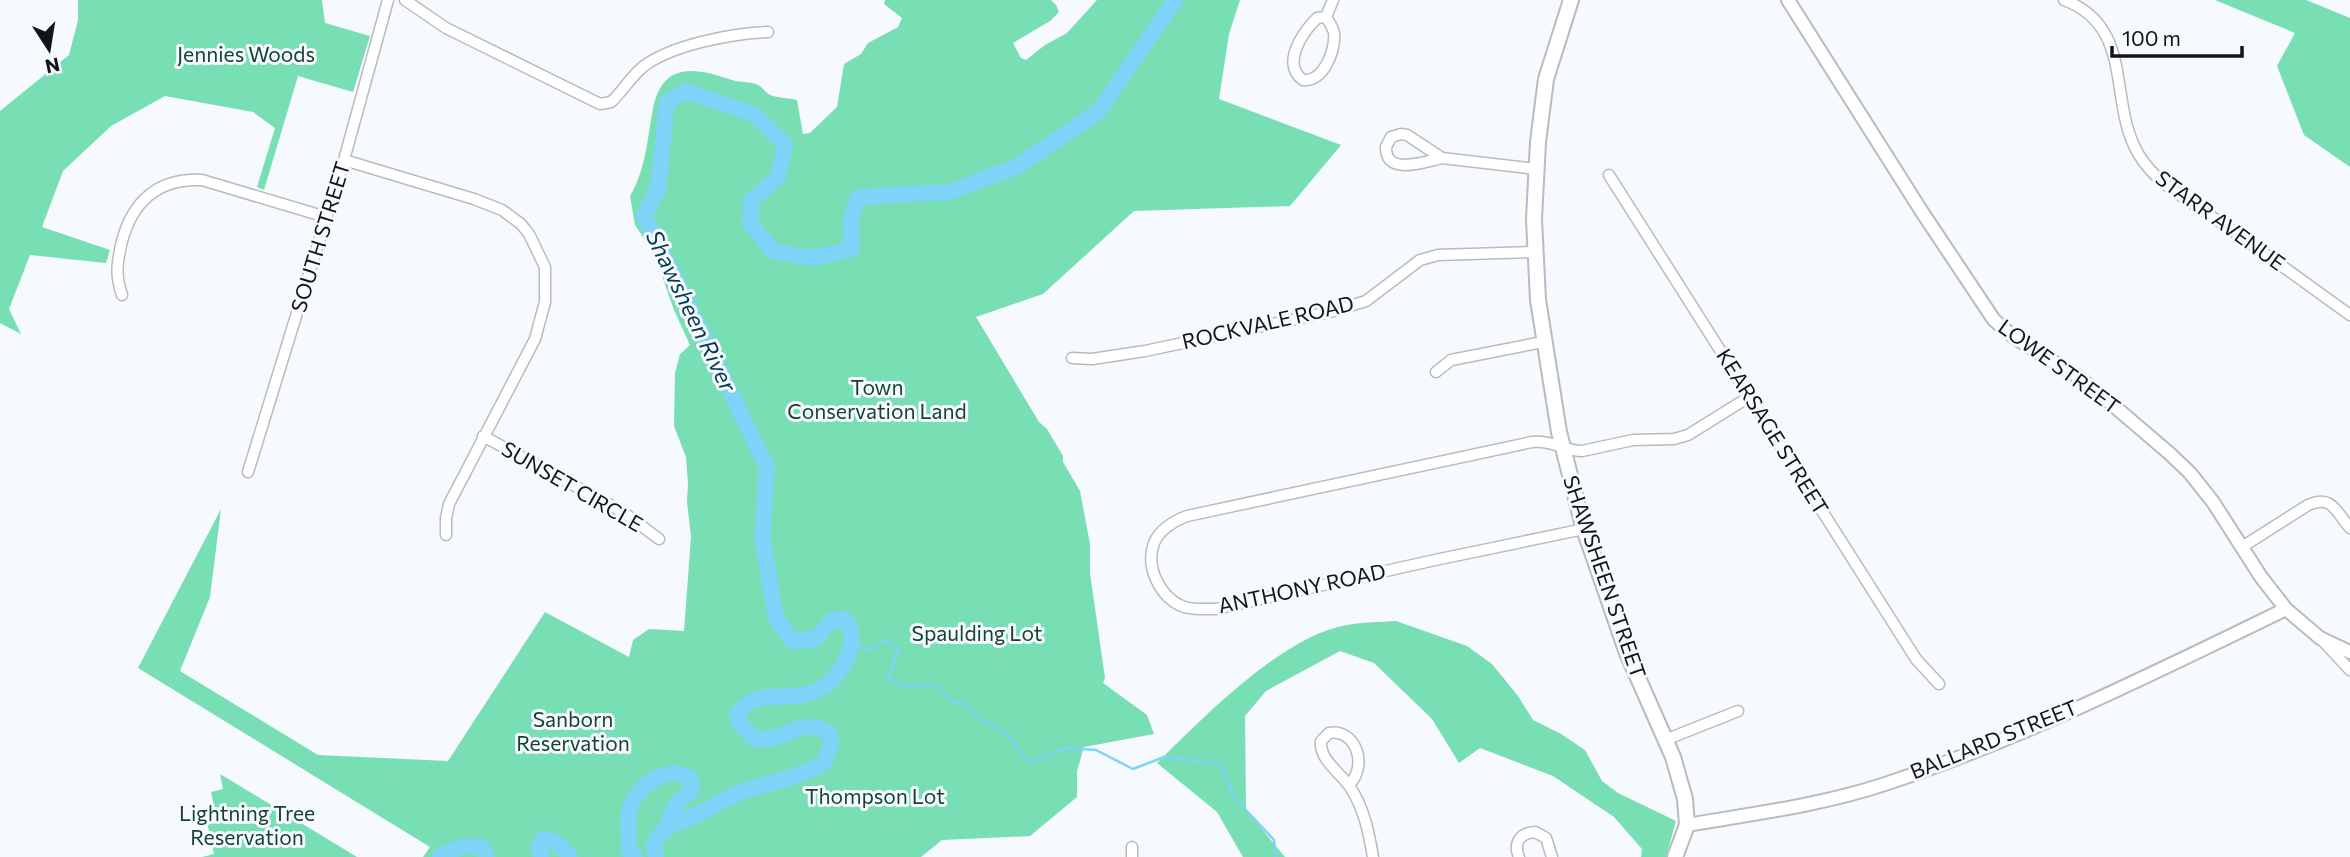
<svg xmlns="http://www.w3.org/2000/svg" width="2350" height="857" viewBox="0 0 2350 857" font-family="Commissioner,sans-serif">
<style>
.green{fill:#78deb3}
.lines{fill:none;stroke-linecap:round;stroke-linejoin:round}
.stream{stroke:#7fd3f9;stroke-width:2.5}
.river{stroke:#7fd3f9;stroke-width:16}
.minor-casing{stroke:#b9bbbf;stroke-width:13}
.tertiary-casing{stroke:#b9bbbf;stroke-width:16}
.secondary-casing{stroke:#b9bbbf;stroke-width:18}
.minor{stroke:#fff;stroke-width:10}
.tertiary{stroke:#fff;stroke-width:12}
.secondary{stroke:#fff;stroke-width:14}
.labels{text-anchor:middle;stroke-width:6;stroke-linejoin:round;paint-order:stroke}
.park-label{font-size:21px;fill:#144331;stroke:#f6f9fd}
.street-label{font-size:21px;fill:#131415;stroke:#f6f9fd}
.water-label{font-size:23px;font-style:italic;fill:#063a4d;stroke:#f6f9fd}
</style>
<rect width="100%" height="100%" fill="#f6f9fd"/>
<!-- green -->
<path class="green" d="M78,0h244l3,23 45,13 -17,56 -55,-16 -34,114 -7,-3 18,-59 -22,-16 -88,-16 -54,30 -48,45 -21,56 68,23 -4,13 -76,-8 -21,54 12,25 -21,-11v-212l69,-56 9,-35z
M885,0h166l5,5 3,7 -9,9 -37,22 8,15 5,2 19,-15 22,-12 30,-33h143l-11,34 -10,65 122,46 -51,61 -156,5 -91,83 -67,23 63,105 8,7 16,27v6l17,29 10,53v29l15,105 -2,5 44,32 7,19 -70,13 -7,24v26l-47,39 -88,4 -21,17h-498l7,-10 -292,-179 83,-159 -11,88 -30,74 138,84 130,6 97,-149 84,45 4,-17 16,-11 35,2 7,-94 -4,-35 1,-19 -2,-26 -12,-31 1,-53 5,-19 10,-9 -16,-35 -11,-31 -1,-13 -27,-41 -5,-29c15,-25 17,-54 22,-82 8,-52 40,-48 80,-34 8,3 20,1 26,5 5,2 7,8 12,10 8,3 18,3 27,5l6,34 7,-1 27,-26 7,-43 17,-10 7,-11 30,-16 4,-9 -18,-14z
M2215,0h91l44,18v149l-46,-32 -27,-69 18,-33z
M1396,621l71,25 25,18 26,32 15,24 28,14 24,16 17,31 16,12 58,28 -10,36h-25l1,-8 -28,-32 -61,-41 -73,-28 -21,15 -27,-44 -58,-56 -34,-12 -74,40 -21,25 1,94 39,47h-42l-26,-45 -60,-49c46,-45 125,-127 190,-138 16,-3 33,-3 49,-4z
M220,774l137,83h-155l12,-3 -8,-36 10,-2 -5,-24 12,-3z"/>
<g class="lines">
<!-- stream -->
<path class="stream" d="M852,643l18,7 15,-10 13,8 -10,31 16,7 32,-2 17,18 11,2 19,18 20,7 27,34 36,-15 30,2 37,19 31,-12 56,7 14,33 40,43 2,17"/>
<!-- river -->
<path class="river" d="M440,857c15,-9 24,-13 42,-10l5,10
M542,857l-4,-10 5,-8c13,0 19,9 27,18
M635,857l-5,-5c-1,-13 -4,-32 0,-45 9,-23 39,-44 61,-28v13c-13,7 -17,15 -23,28l4,4c26,-6 45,-23 69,-32 28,-10 58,-14 83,-29l7,-18 -1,-11c-25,-16 -33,-2 -58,4 -5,1 -11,1 -16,2l-17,-17 -2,-9c5,-5 11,-12 17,-14 19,-7 45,0 64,-10 24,-13 44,-47 27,-71l-14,2 -16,18 -22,2 -17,-22 -14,-83 5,-69 -123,-252 14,-26 9,-87 19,-11 69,24 30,29 -7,33 -27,24 -1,22 23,28 39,7 40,-9 -1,-31 7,-21 91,-5 67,-25 82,-55 77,-112
M656,857l-3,-12 6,-9 13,-12"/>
<defs>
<path id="minor" d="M405,0l41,28 154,76 11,-2c12,-11 20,-26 33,-36 28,-21 89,-33 124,-34
M2064,0c72,27 43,103 75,155 18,29 45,42 72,61 47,32 93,66 139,99
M1326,17c3,5 7,10 8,16 2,17 -11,50 -31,47 -22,-16 -1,-47 14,-62z
M1326,17l7,-17
M1442,158c-18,4 -57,18 -56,-11l5,-10 10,-3 6,1 35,23 94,11
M344,160l130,39 28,11 19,14 8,10 16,33v35l-10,37 -86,165 -3,14v17
M1609,175l307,484 23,25
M122,295c-7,-20 -5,-33 0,-54 11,-41 37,-63 80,-61l124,37
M1072,358l20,1 53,-8 189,-40 32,-10 54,-41 18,-5 97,-3
M1436,372l15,-12 92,-18
M483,436l140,76 36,27
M248,472l96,-312 44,-160
M1584,529l-149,31 -219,49c-10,0 -22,1 -32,-2 -24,-9 -39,-40 -30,-64 6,-14 20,-22 33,-27l345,-74c21,-2 32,9 50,9l51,-11 41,-1 14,-4 61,-38
M2242,547l66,-42c24,-11 28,7 42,23
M2323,641l27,29
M1665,740l73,-29
M1349,785c20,-20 6,-57 -20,-52l-8,8c-2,19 20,32 29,46 14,21 19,46 23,70
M1132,857v-10
M1519,857c-6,-14 1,-24 16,-25l11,6 6,19"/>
<path id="tertiary" d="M1788,0l134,212 72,108 21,18 62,38 23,18 69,59 21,20 23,29 48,75 25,32 34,29 30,14
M1687,825c65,-11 135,-20 198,-41 137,-45 271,-112 401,-175"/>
<path id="secondary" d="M1571,0l-25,79 -8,63 -4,77 4,81 21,132 24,94 44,127 46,104 12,42 2,26 -12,32"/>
</defs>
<!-- minor casing -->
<use href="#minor" class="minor-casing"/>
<!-- tertiary casing -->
<use href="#tertiary" class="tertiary-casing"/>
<!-- secondary casing -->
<use href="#secondary" class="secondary-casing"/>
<!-- minor -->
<use href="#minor" class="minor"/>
<!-- tertiary -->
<use href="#tertiary" class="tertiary"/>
<!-- secondary -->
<use href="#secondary" class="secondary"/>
</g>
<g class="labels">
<!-- park labels -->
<g class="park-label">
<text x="246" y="62">Jennies Woods</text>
<text x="877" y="395">Town<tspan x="877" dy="24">Conservation Land</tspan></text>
<text x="977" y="641">Spaulding Lot</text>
<text x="573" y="727">Sanborn<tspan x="573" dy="24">Reservation</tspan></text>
<text x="875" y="804">Thompson Lot</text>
<text x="247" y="821">Lightning Tree<tspan x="247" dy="24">Reservation</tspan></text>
</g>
<!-- street labels -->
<g class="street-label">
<text transform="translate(2220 221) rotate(36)" y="7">STARR AVENUE</text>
<text transform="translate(321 237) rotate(-73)" y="7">SOUTH STREET</text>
<text transform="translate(1268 323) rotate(-13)" y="7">ROCKVALE ROAD</text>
<text transform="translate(2059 367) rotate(36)" y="7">LOWE STREET</text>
<text transform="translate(1772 432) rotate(58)" y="7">KEARSAGE STREET</text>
<text transform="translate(572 487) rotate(30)" y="7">SUNSET CIRCLE</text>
<text transform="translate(1604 577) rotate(71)" y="7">SHAWSHEEN STREET</text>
<text transform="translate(1302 589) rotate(-12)" y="7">ANTHONY ROAD</text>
<text transform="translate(1994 740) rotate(-22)" y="7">BALLARD STREET</text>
</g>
<!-- water labels -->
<g class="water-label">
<text transform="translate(691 311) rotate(64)" y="8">Shawsheen River</text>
</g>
</g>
<!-- north arrow -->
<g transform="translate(49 49) rotate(168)" stroke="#f6f9fd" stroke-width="5" paint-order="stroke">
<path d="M0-5L12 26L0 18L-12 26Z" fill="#131415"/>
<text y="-10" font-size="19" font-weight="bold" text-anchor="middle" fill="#131415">N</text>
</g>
<!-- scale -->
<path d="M2112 46v10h130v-10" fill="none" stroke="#131415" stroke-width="3.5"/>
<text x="2122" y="46" font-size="21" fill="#131415" stroke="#f6f9fd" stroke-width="5" paint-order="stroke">100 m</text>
</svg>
